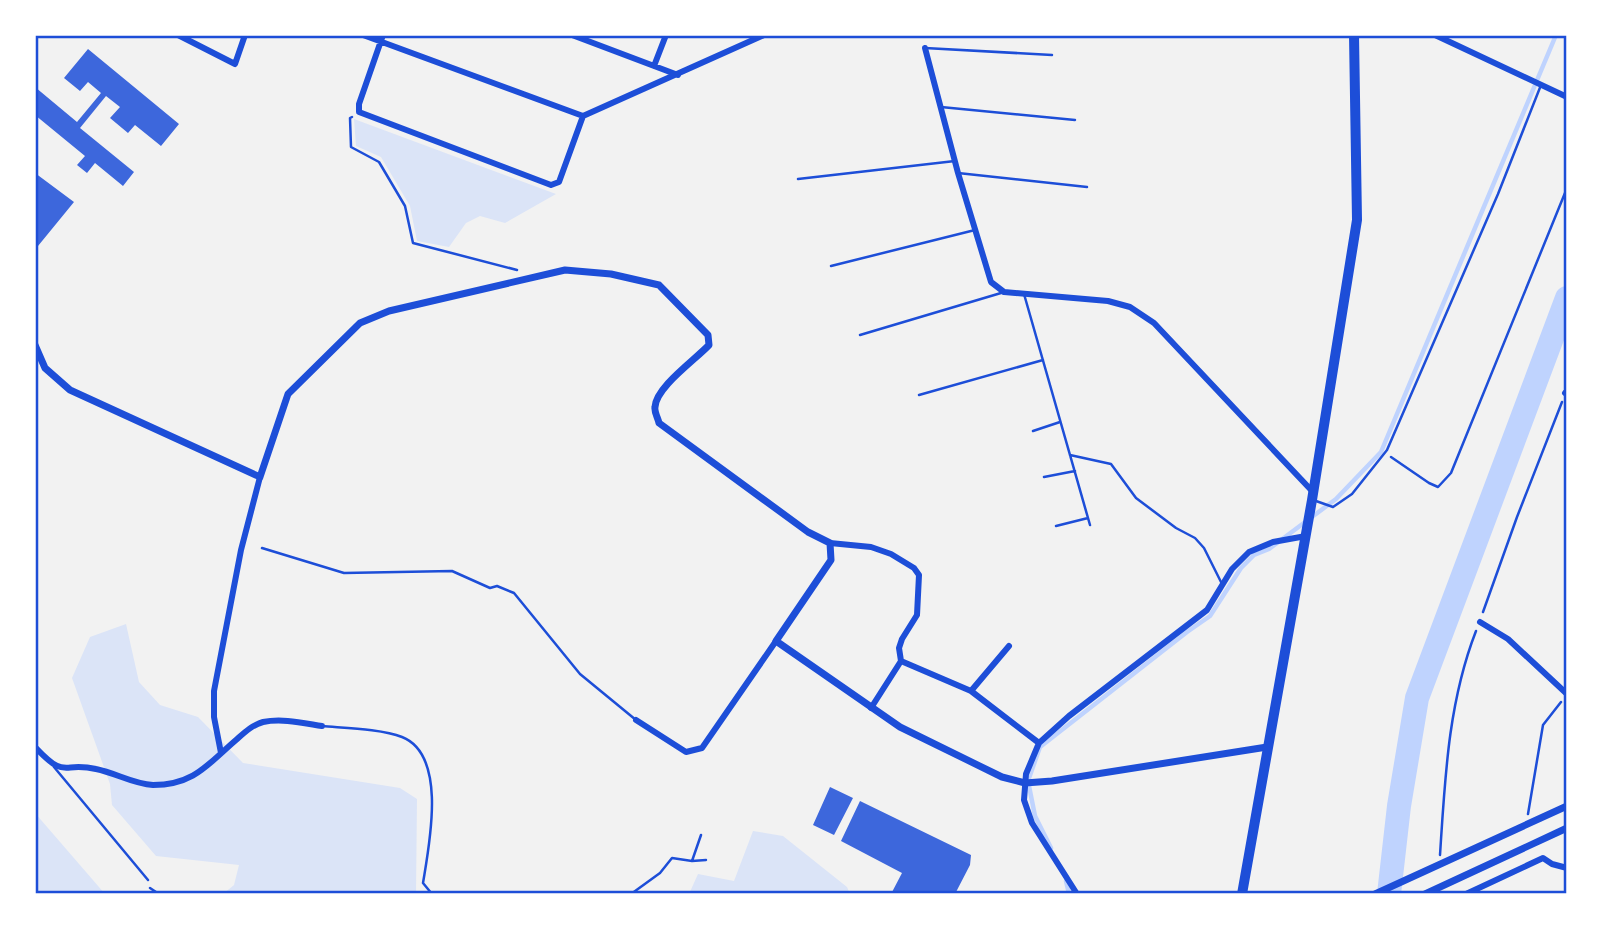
<svg xmlns="http://www.w3.org/2000/svg" width="1602" height="929" viewBox="0 0 1602 929" font-family="'Times New Roman',serif">
<style>
.green{fill:#dbe4f7}
.lines{fill:none;stroke-linecap:round;stroke-linejoin:round}
.stream{stroke:#bfd3fe;stroke-width:4.5}
.river{stroke:#bfd3fe;stroke-width:24}
.building{fill:#3d67dc}
.path{stroke:#1d4ed8;stroke-width:2.5}
.service{stroke:#1d4ed8;stroke-width:2.5}
.minor{stroke:#1d4ed8;stroke-width:6}
.tertiary{stroke:#1d4ed8;stroke-width:7}
.primary{stroke:#1d4ed8;stroke-width:10}
.neatline{fill:none;stroke:#1d4ed8;stroke-width:2.5}
</style>
<rect width="100%" height="100%" fill="#f2f2f2"/>
<!-- green -->
<path class="green" d="M354,119l202,75 -51,29 -25,-7 -14,7 -17,24 -32,-6 -7,-35 -29,-49 -25,-11z
M126,624l13,58 21,23 38,12 45,46 157,25 17,11 -1,95h-193l11,-9 5,-20 -83,-9 -44,-51 -2,-21 -38,-106 18,-41z
M35,813l70,81h-70z
M753,831l30,5 64,51 3,7h-161l9,-20 36,7z"/>
<g class="lines">
<!-- stream -->
<path class="stream" d="M1051,848l-16,-32 -7,-35 12,-34 147,-115 23,-16 31,-48 13,-13 15,-6 67,-50 45,-47 175,-417
M1066,881l3,13"/>
<!-- river -->
<path class="river" d="M1389,894l10,-88 18,-108 150,-400"/>
</g>
<!-- building -->
<path class="building" d="M88,49l91,75 -18,22 -26,-21 -7,8 -18,-15 10,-11 -14,-11 -26,32 54,44 -11,14 -28,-23 -8,10 -10,-8 8,-9 -50,-41v-28l42,35 24,-29 -13,-11 -8,9 -16,-13z
M35,173l39,29 -36,44 -3,-2z
M830,787l23,11 -19,37 -21,-10z
M860,801l111,54 -1,10 -15,29h-64l11,-21 -61,-32z"/>
<g class="lines">
<!-- path -->
<path class="path" d="M352,117l-2,1 1,29 28,15 26,44 8,37 104,27
M1391,457l38,26 9,4 13,-14 116,-285
M1483,612l34,-95 45,-115
M1528,814l15,-89 18,-23
M1440,855c5,-76 8,-152 36,-224
M150,888l9,6"/>
<!-- service -->
<path class="service" d="M925,48l127,7
M941,107l134,13
M958,173l129,14
M798,179l157,-18
M831,266l144,-36
M1024,294l66,231
M860,335l141,-42
M919,395l124,-35
M1033,431l27,-9
M1070,455l41,9 25,34 40,30 19,10 9,10 17,34
M1044,477l31,-6
M1316,501l17,6 19,-13 35,-44 111,-256 43,-109
M1056,526l32,-8
M262,548l82,25 108,-2 38,17 7,-2 17,7 66,81 56,46
M322,726c22,2 60,3 80,11 46,18 27,109 21,146l9,11
M54,767l94,113
M692,861l9,-26
M631,894l29,-21 12,-15 20,3 14,-1"/>
<!-- minor -->
<path class="minor" d="M178,35l57,29 10,-29
M363,35l220,81
M383,35l-24,69v8l192,73 8,-3 24,-66 181,-81
M572,35l106,40
M1435,35l132,62
M925,48l33,125 33,109 13,10 104,9 22,6 24,16 159,169
M654,66l12,-31
M1565,393l2,1
M830,543l41,4 20,7 23,14 5,7 -2,40 -15,24 -3,9 2,13 -30,47
M1480,622l28,17 59,55
M901,661l70,30 68,52
M971,691l38,-45
M636,720l50,32 16,-4 74,-107
M35,747c32,34 26,14 61,22 20,4 37,15 57,16 41,0 55,-21 83,-45 8,-7 16,-15 27,-18 19,-4 40,1 59,4
M221,753l-7,-36v-26l27,-141 19,-73
M1077,894l-45,-71 -8,-23 2,-26 13,-31 30,-27 138,-106 25,-41 17,-17 24,-10 33,-6
M1466,894l77,-36 9,6 15,4"/>
<!-- tertiary -->
<path class="tertiary" d="M35,345l10,23 25,22 190,87 28,-83 72,-71 29,-12 176,-41 46,4 48,11 49,50 1,10c-14,15 -53,42 -54,62 -1,5 3,11 4,16l149,109 22,11 1,17 -55,81 124,86 102,50 23,6 27,-2 215,-34
M1375,894l192,-88
M1425,894l142,-66"/>
<!-- primary -->
<path class="primary" d="M1242,894l70,-394 45,-280 -3,-185"/>
</g>
<!-- border -->
<rect width="1602" height="929" fill="none" stroke="#ffffff" stroke-width="74"/>
<rect x="37" y="37" width="1528" height="855" class="neatline"/>
</svg>
